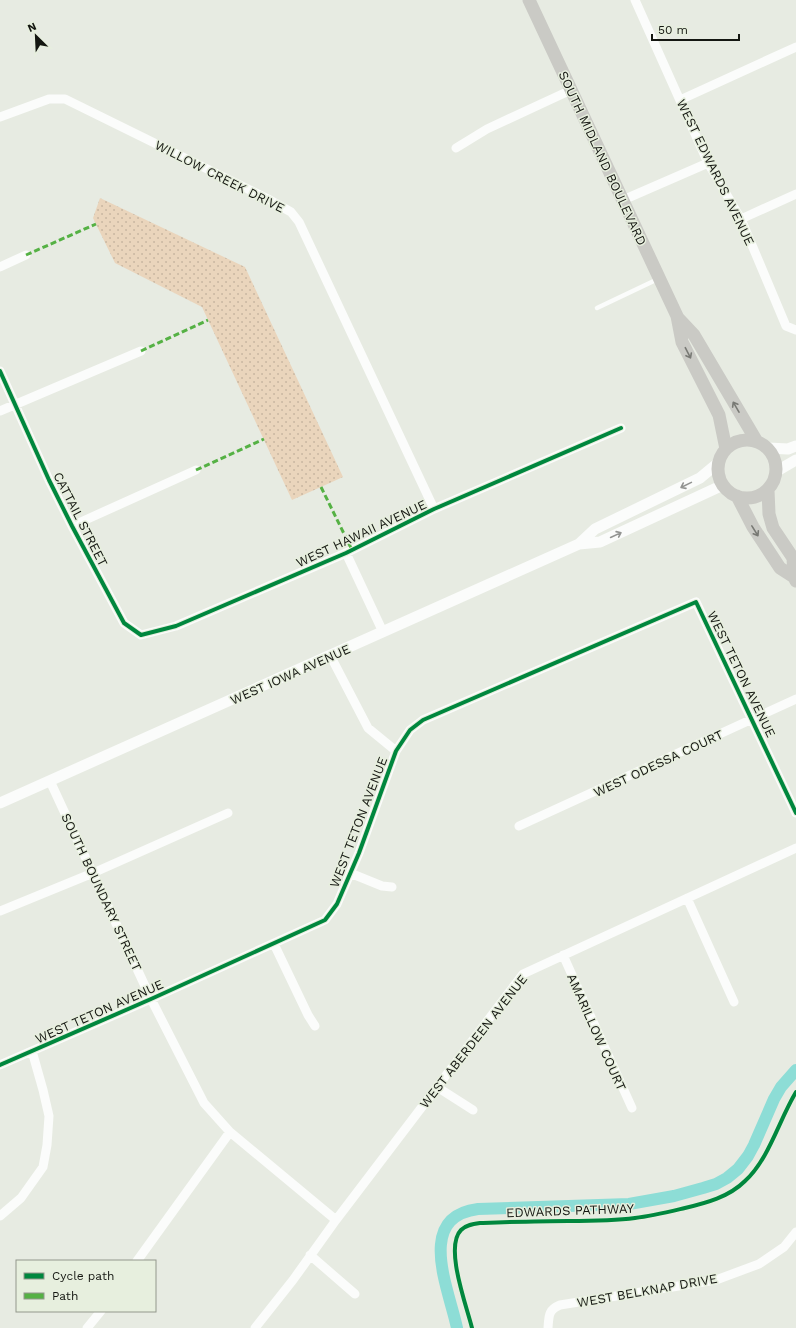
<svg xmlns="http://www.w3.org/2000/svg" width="796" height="1328" viewBox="0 0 796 1328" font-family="'Work Sans',sans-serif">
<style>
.park{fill:url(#park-dots)}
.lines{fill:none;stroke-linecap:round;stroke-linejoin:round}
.canal{stroke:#8dddd6;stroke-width:12}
.service{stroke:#fbfcfb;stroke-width:4.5}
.minor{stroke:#fbfcfb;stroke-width:9}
.tertiary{stroke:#fbfcfb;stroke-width:11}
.secondary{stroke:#cacac5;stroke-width:13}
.quiet{stroke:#55b144;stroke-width:3;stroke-dasharray:6 3;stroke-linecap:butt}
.cycleway-casing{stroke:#e7efde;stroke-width:6}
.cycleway{stroke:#00873e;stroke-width:4}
.oneway{stroke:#787974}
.oneway2{stroke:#939492}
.labels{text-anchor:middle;stroke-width:3;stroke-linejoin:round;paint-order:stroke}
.street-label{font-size:13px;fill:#141611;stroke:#e7efde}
</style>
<defs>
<pattern id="park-dots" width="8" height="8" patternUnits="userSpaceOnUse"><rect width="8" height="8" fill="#ead5bc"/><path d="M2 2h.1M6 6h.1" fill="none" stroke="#c8b6a1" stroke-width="1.8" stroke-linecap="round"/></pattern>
</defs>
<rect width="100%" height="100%" fill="#e7ebe2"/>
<!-- park -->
<path class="park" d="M100,198l145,69 98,210 -51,23 -90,-193 -87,-44 -22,-45z"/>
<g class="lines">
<!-- canal -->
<path class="canal" d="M457,1328c-8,-39 -42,-111 21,-119l151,-5 45,-8 29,-8 13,-4 11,-6 11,-9 10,-13 6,-11 20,-46 7,-12 15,-17"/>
<!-- service -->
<path class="service" d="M597,308l61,-29"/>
<!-- minor -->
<path class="minor" d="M635,0l73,163 33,56 45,107 10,4
M680,100l116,-53
M0,117l49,-18h16l203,100 23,13 8,10 135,287
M456,148l31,-19 84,-39
M623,200l85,-37
M741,219l55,-25
M0,267l26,-12
M0,371l49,109 23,46 52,97 17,12 35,-9 170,-73 88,-44 187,-81
M0,411l141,-60
M72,526l124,-56
M346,553l37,79
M330,655l38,73 28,23
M50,781l101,218 53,104 26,29 106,88
M519,826l277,-127
M350,873l32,13 10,1
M687,898l47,104
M0,911l93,-38 135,-60
M274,944l34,71 7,11
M563,955l69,153
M0,1065l151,-66 174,-79 12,-16 22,-51 37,-102 14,-21 13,-10 273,-118 100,211
M437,1087l36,23
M0,1216l21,-18 22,-31 4,-22 2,-29 -6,-26 -11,-39
M310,1255l45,39
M137,1261l93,-129
M87,1328l14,-17
M255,1328l38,-48 43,-60 187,-246 273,-126
M548,1328c1,-12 0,-18 12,-23l156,-25 43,-16 25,-17 12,-15"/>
<!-- tertiary -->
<path class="tertiary" d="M768,448l20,1 8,-3
M777,471l19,-11
M579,544l21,-2 123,-57
M0,803l579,-259 16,-15 105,-51 18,-15"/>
<!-- secondary -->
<path class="secondary" d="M529,0l148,316 5,26 37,73 7,34
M678,318l16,17 62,105
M718 469a29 29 0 1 1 58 0a29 29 0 1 1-58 0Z
M768,490l1,24 4,14 20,30 1,19 2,4
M737,496l16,31 27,41 14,9"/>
<!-- quiet -->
<path class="quiet" d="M26,255l70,-31
M141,351l67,-31
M196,470l68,-31
M321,487l31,63"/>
<defs>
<path id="cycleway" d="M0,371l49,109 23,46 52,97 17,12 35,-9 170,-73 88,-44 187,-81
M0,1065l151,-66 174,-79 12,-16 22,-51 37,-102 14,-21 13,-10 273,-118 100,211
M472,1328c-5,-21 -28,-81 -11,-98 5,-5 12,-6 19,-7 30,-1 59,-2 88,-2 22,0 45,0 67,-3 17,-2 33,-6 50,-10 21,-5 44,-11 60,-27 24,-22 34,-61 51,-89"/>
</defs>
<!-- cycleway casing -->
<use href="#cycleway" class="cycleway-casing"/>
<!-- cycleway -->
<use href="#cycleway" class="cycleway"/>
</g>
<!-- one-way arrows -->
<defs><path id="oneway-shaft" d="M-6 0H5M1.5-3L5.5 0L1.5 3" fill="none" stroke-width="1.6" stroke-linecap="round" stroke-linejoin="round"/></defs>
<g class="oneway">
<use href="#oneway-shaft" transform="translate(688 353) rotate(63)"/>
<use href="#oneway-shaft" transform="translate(736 407) rotate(-120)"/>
<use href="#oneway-shaft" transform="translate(755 531) rotate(58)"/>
</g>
<g class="oneway2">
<use href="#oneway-shaft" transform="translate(686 485) rotate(154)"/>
<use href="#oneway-shaft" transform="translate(616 535) rotate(-25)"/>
</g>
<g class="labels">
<!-- street labels -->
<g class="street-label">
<text transform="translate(603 158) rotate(65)" y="5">SOUTH MIDLAND BOULEVARD</text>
<text transform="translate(716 172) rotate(64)" y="5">WEST EDWARDS AVENUE</text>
<text transform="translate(220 176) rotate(27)" y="5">WILLOW CREEK DRIVE</text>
<text transform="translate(81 519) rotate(63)" y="5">CATTAIL STREET</text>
<text transform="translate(361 533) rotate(-25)" y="5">WEST HAWAII AVENUE</text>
<text transform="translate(290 674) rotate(-24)" y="5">WEST IOWA AVENUE</text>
<text transform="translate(742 674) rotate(64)" y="5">WEST TETON AVENUE</text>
<text transform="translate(658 763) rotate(-25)" y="5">WEST ODESSA COURT</text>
<text transform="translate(358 822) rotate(-69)" y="5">WEST TETON AVENUE</text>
<text transform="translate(102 892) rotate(65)" y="5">SOUTH BOUNDARY STREET</text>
<text transform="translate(99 1011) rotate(-24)" y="5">WEST TETON AVENUE</text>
<text transform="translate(597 1032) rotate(66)" y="5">AMARILLOW COURT</text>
<text transform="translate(473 1041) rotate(-52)" y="5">WEST ABERDEEN AVENUE</text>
<text transform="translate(570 1210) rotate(-2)" y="5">EDWARDS PATHWAY</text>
<text transform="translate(647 1290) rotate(-10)" y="5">WEST BELKNAP DRIVE</text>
</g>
</g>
<!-- legend -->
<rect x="16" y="1260" width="140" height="52" fill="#e7efde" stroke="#93988c"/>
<rect x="24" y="1273" width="20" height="6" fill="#00873e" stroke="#93988c"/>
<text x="52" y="1280" font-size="12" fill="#141611">Cycle path</text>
<rect x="24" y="1293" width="20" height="6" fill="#55b144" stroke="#93988c"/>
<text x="52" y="1300" font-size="12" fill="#141611">Path</text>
<!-- north arrow -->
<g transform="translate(36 36) rotate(336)" stroke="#e7efde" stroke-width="3" paint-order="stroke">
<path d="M0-3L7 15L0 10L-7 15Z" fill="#141611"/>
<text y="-6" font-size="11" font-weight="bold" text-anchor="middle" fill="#141611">N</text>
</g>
<!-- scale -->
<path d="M652 34v6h87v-6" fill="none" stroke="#141611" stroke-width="2"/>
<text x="658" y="34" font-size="12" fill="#141611" stroke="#e7efde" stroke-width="3" paint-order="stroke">50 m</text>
</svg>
